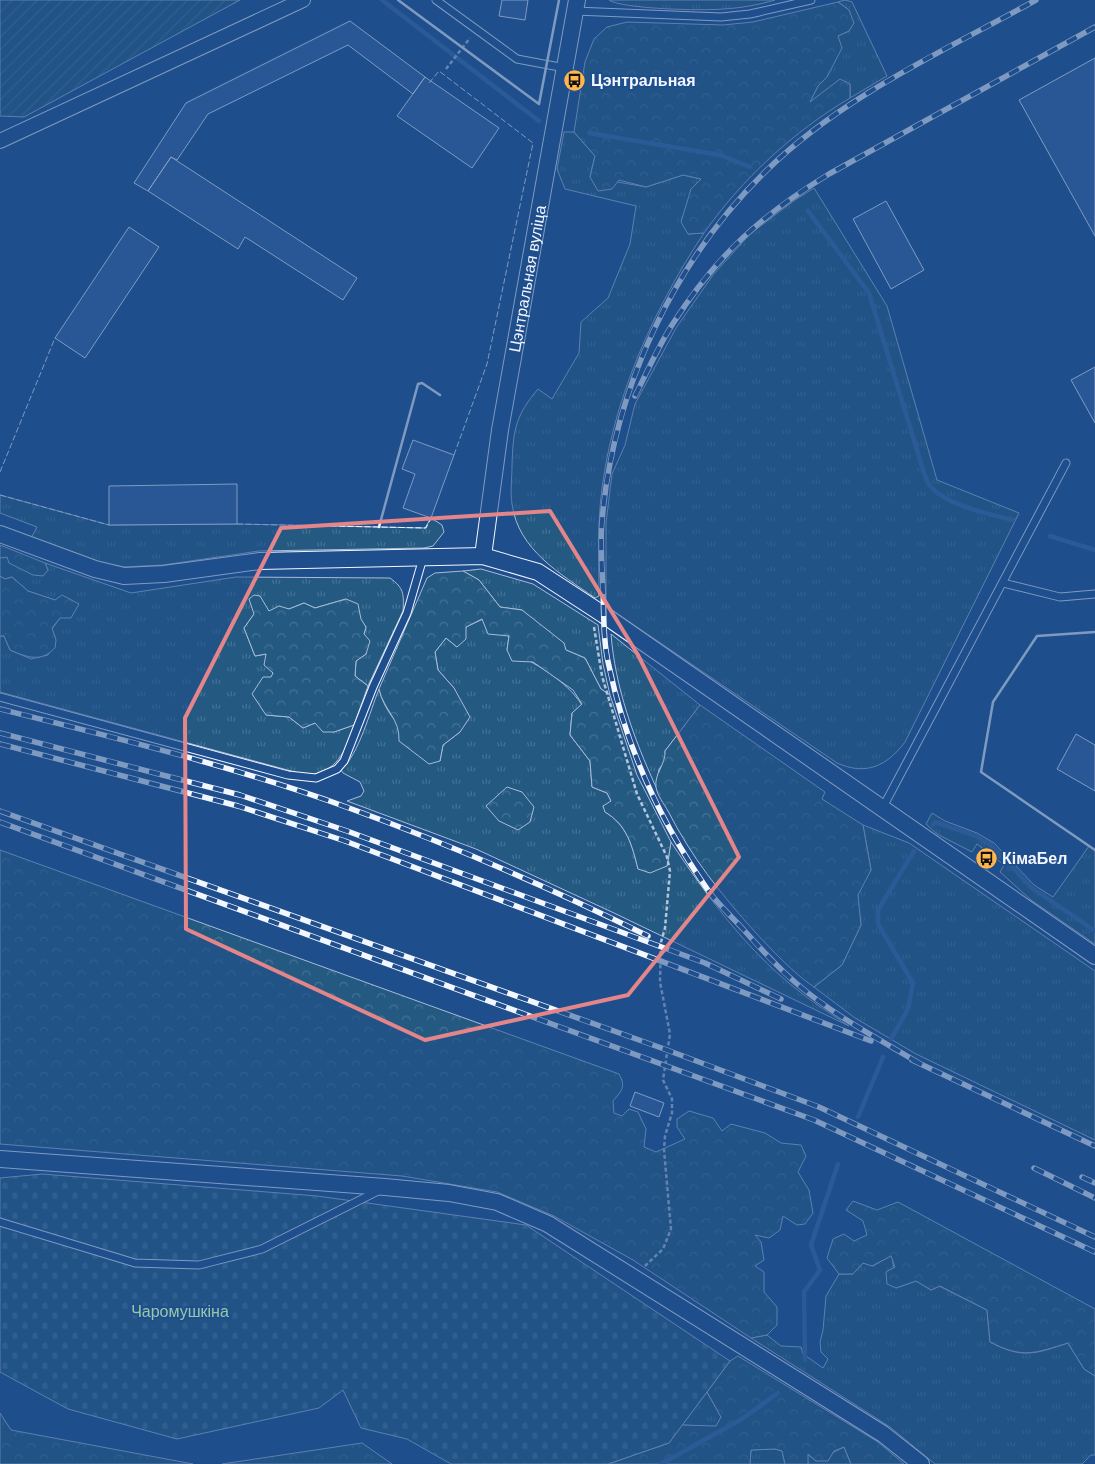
<svg xmlns="http://www.w3.org/2000/svg" width="1095" height="1464" viewBox="0 0 1095 1464" font-family="'DM Sans',sans-serif">
<style>
.grass{fill:url(#grass-tufts);stroke:#a8bbd7}
.forest{fill:url(#forest-crowns);stroke:#a8bbd7}
.cemetery{fill:url(#cemetery-stones);stroke:#a8bbd7}
.garden{fill:url(#garden-furrows);stroke:#a8bbd7}
.lines{fill:none;stroke-linecap:round;stroke-linejoin:round}
.stream{stroke:#3b69a3;stroke-width:4.5}
.building{fill:#3563a3;stroke:#f2f6ff}
.service-casing{stroke:#f2f6ff;stroke-width:9}
.minor-casing{stroke:#f2f6ff;stroke-width:16}
.tertiary-casing{stroke:#f2f6ff;stroke-width:18}
.path{stroke:#b3c4dc;stroke-width:2.5;stroke-dasharray:4 2.5;stroke-linecap:butt}
.service{stroke:#1f4e8c;stroke-width:7}
.minor{stroke:#1f4e8c;stroke-width:14}
.tertiary{stroke:#1f4e8c;stroke-width:16}
.rail-casing{stroke:#f2f6ff;stroke-width:5.5}
.rail{stroke:#1f4e8c;stroke-width:4;stroke-dasharray:11;stroke-linecap:butt}
.fence{stroke:#f2f6ff;stroke-width:1;stroke-dasharray:6 2.5;stroke-linecap:butt}
.wall{stroke:#f2f6ff;stroke-width:2.5}
.marked{fill:none;stroke:#e38589;stroke-width:4;stroke-linejoin:round}
.labels{text-anchor:middle;stroke-width:4;stroke-linejoin:round;paint-order:stroke}
.poi-label{font-size:16px;font-weight:bold;fill:#f2f6ff;stroke:#1f4e8c;text-anchor:start}
.street-label{font-size:16px;fill:#f2f6ff;stroke:#1f4e8c}
.park-label{font-size:16px;fill:#97c8a6;stroke:#1f4e8c}
</style>
<defs>
<pattern id="grass-tufts" width="24" height="20" patternUnits="userSpaceOnUse" patternTransform="scale(1.25)"><rect width="24" height="20" fill="#245a82"/><path d="M3 7l-1-3M5 7V3M7 7l1-3M15 17l-1-3M17 17v-4M19 17l1-3" fill="none" stroke="#447295"/></pattern>
<pattern id="forest-crowns" width="20" height="18" patternUnits="userSpaceOnUse" patternTransform="scale(1.25)"><rect width="20" height="18" fill="#245a82"/><path d="M2 6a3 3 0 1 1 6 0M12 15a3 3 0 1 1 6 0" fill="none" stroke="#447295"/></pattern>
<pattern id="cemetery-stones" width="16" height="16" patternUnits="userSpaceOnUse" patternTransform="scale(1.25)"><rect width="16" height="16" fill="#245a82"/><path d="M2 7V4a2 2 0 0 1 4 0v3zM10 15v-3a2 2 0 0 1 4 0v3z" fill="#447295"/></pattern>
<pattern id="garden-furrows" width="10" height="10" patternUnits="userSpaceOnUse" patternTransform="scale(1.25)"><rect width="10" height="10" fill="#245a82"/><path d="M-1 1l2-2M0 10L10 0M9 11l2-2" fill="none" stroke="#447295"/></pattern>
</defs>
<rect width="100%" height="100%" fill="#1f4e8c"/>
<!-- grass -->
<path class="grass" d="M609,0h166c-17,5 -34,8 -52,9 -19,2 -102,0 -114,-9z
M845,0l7,2 35,74 -37,22v-14l-41,19 9,-17 9,-9 11,-41 11,-5v-21l-11,-8z
M564,132h10l21,24 -5,21 56,10 37,-12 18,4 -13,55 16,-1c-56,84 -101,188 -105,291 -1,24 0,48 0,72l-4,2c-34,-24 -77,-48 -83,-94 -2,-12 0,-26 0,-38 1,-35 3,-50 26,-77l14,10 27,-46 2,-31 27,-24 22,-54 6,-38 -71,-17 -8,-20z
M814,188l73,118 50,174 82,33 -114,229c-18,24 -39,34 -68,21l-231,-157v-83l6,-49 13,-29 10,-41 41,-76 37,-53 37,-41 45,-34z
M0,495l109,30 128,-1 188,4 6,-10 11,7 2,7 -11,14 -9,2 -165,3 -96,14 -39,2 -26,-5 -67,-24 6,-11 -37,-14z
M7,556l41,14 -3,-7 86,30 105,-16 154,1c14,10 14,16 13,33l-35,75 -13,-10 1,-15 10,-7 -2,-20 2,-7 -20,-28 -31,9 -11,-5 -15,6 -35,5 -10,14 11,28 11,-2 7,19 -7,42 23,2 14,11 12,-5 19,9 20,-7c-8,26 -18,49 -48,50l-306,-83v-56h4l6,14 21,9 17,-4 8,-15 -4,-11 8,-11 -5,-18 -27,-9 -16,-14 -7,2 -5,-3v-18z
M481,569l52,15 65,41 5,39 7,31 -9,-6 -16,-31 -19,-8 -44,-40 -22,-3 -21,-27 -16,-9z
M483,619l26,17 -2,14c27,12 59,30 75,55l-10,8 -2,22 20,26 2,26 15,6 4,8 -6,11c22,13 27,33 33,57l29,-3 4,-24c35,53 74,106 124,146 17,14 36,26 54,38l-235,-113 -138,-64 -129,-48 14,-5 3,-5 -4,-9 -17,-9 -2,-3c18,-16 29,-59 38,-81 8,33 36,51 61,72l3,-16 17,-13 -6,-44 -16,-18 -3,-18 11,-14 11,9 9,-20z
M611,634l89,71 -35,46 1,9 -7,9 -3,18c-22,-48 -41,-100 -45,-153z
M932,813l13,8 32,12 17,10 40,42 19,12 36,-51 6,4v94l-64,-44 -31,-28 4,-7 -27,-21 -5,8 -35,-18 -11,-10z
M863,825l46,18 186,128v169l-179,-86 -61,-36 -41,-31 28,-22 19,-40 -4,-30 14,-25z
M892,1255l4,33 20,-7 15,9 8,-4 48,24 3,32c32,17 45,12 78,1l16,26 11,7v79h-4l-9,9h-147l-45,-37 -139,-89 16,-3 14,11 20,1 2,7 20,14 5,-9 -7,-7 -1,-10 3,-12 3,-34 13,-22h14l10,-11 10,3z
M707,1392l14,25 -5,10 -34,-2z
M844,1447l7,17h-43l-1,-10 9,7z
M775,1449l7,2 3,13h-35l1,-14z"/>
<!-- forest -->
<path class="forest" d="M838,2l11,8 5,13 -5,8 -11,5 4,12 -15,29 -9,9 -8,16 30,-23 10,5v14c-57,34 -108,81 -146,135l-16,1 -7,-12 10,-33 10,-10 -18,-4 -37,12 -27,-7 -7,9 -14,2 -8,-14 5,-21 -21,-24 11,-70 9,-23 13,-12 20,-5 96,3 30,-3z
M0,545l45,18 3,7 -5,6 -10,-1 -24,-12 -2,-6 -7,1z
M463,571l16,9 21,27 22,3 42,33 2,7 19,8 16,31 9,6 27,80 34,67 -4,24 -17,7 -12,-4c-6,-24 -11,-44 -33,-57l-2,-6 8,-5 -4,-8 -15,-6 -2,-26 -20,-26 2,-22 10,-9 -9,-14 -40,-28 -21,-1 -5,-11 2,-14 -21,-2 -6,-15 -16,8v12l-9,8 -11,-9 -11,14 3,18 16,18 16,29 -10,15 -17,13 -3,16 -11,3 -30,-23c1,-23 -15,-30 -20,-52l48,-111 8,-5z
M0,576l5,3 7,-2 16,14 27,9 7,-5 17,9 -8,14h-11l-8,10 4,12 -1,8c-15,15 -28,9 -45,2l-6,-14h-4z
M254,595l6,1 9,15 10,-5 10,3 15,-6 11,5 31,-9 12,5 3,15 5,8 -2,7 6,7 -4,13 -10,7 -1,15 13,10 -14,39 -20,7h-11l-8,-9 -12,5 -14,-11 -23,-2 -14,-21 11,-17h8l2,-4 -9,-8 2,-11 -11,2 -11,-28 10,-14 -5,-15z
M700,705l125,87 -3,7 41,26 8,45 -13,25 3,30 -19,40 -28,22c-22,-15 -41,-36 -59,-55 -35,-39 -63,-74 -87,-121 -4,-7 -11,-16 -12,-24 -2,-13 10,-23 9,-36z
M507,787l15,5 12,15 -4,15 -12,8 -19,-9 -13,-15z
M0,850l619,224c7,12 3,17 -6,27l1,12 8,3 7,-7 9,3 8,17 -2,18 12,5 29,-13 -8,-12v-8l12,-8 24,7 9,13 9,-7 34,9 16,10 20,2 5,11 -8,16 11,18 4,23 -8,11 -8,1 -14,-9 -3,14 -11,8 -14,-3 6,7 3,18 -9,6 9,6v20l13,15v18l-10,10 -16,3 -118,-78 -79,-44 -57,-24 -95,-16 -402,-32z
M853,1201l24,9 21,-8 197,107v67l-11,-7 -16,-26c-33,10 -45,16 -78,-1l-3,-32 -47,-24 -9,4 -15,-9 -20,7 -9,-4 -1,-12 9,-5 -4,-11 -19,10 -9,-3 -10,11h-14l-12,-16 6,-19 11,-5 10,7 13,-6 -4,-14 -17,-11z
M738,1356l140,86 26,22h-53l-7,-17 -10,4 -6,10h-12l-8,-7v10h-23l-3,-13 -7,-2 -24,1 -1,14h-142l61,-21 13,-18 34,1 5,-9 -14,-25 23,-31z
M0,1413l11,17 182,34h-193z
M362,1443l30,21h-170z"/>
<!-- cemetery -->
<path class="cemetery" d="M42,1174l275,22 209,29 204,136 -61,82 -61,21h-157l-44,-25 -46,-11 -18,-38 -24,18 -142,31 -109,-30 -68,-37v-194z"/>
<!-- garden -->
<path class="garden" d="M0,0h240l-216,117 -24,-1z"/>
<g class="lines">
<!-- stream -->
<path class="stream" d="M382,0l157,121
M589,133l131,22 30,12
M808,211l61,82 55,180c2,5 4,11 7,14 17,19 58,27 82,33
M1050,536l45,14
M933,825l2,-3 41,14 15,9 41,43 63,43
M891,1039l17,-30 5,-26 -35,-59v-14l36,-59
M858,1117l25,-60
M805,1360l-1,-68 16,-22 -9,-25 27,-81
M661,1464l81,-45 36,-26"/>
</g>
<!-- building -->
<path class="building" d="M502,0h26l-3,20 -26,-4z
M350,21l75,56 -12,17 -65,-49 -140,69 -31,46 -6,-3 -23,34 -14,-8 52,-80z
M1095,58v178l-76,-136z
M425,77l74,51 -27,40 -75,-52z
M171,157l186,121 -14,22 -98,-63 -7,12 -90,-58z
M886,201l38,69 -33,19 -38,-70z
M129,227l30,20 -74,111 -30,-20z
M1095,367v56l-24,-43z
M413,440l41,15 -23,63 -28,-10 12,-34 -13,-5z
M237,484v40l-128,1v-39z
M1076,734l19,11v46l-38,-22z
M635,1092l29,11 -5,14 -29,-11z"/>
<g class="lines">
<defs>
<path id="service" d="M436,0l81,59 48,9
M575,11l146,6 29,-3 61,-14
M1003,583l57,14 35,-3
M0,697l288,78 28,3 21,-9 7,-8 29,-74 34,-74 16,-55
M882,809l184,-346
M0,1222l135,41 64,2 63,-16 116,-58"/>
<path id="minor" d="M0,141l303,-141"/>
<g id="tertiary">
<path d="M0,534l95,35 29,7 40,-2 96,-13 223,-5 55,16 66,43 491,341"/>
<path id="s1" d="M483,556l17,-126 77,-430"/>
<path d="M0,1159l385,28 64,6 48,9 51,22 335,210 38,30"/>
</g>
</defs>
<!-- service casing -->
<use href="#service" class="service-casing"/>
<!-- minor casing -->
<use href="#minor" class="minor-casing"/>
<!-- tertiary casing -->
<use href="#tertiary" class="tertiary-casing"/>
<!-- path -->
<path class="path" d="M446,69l24,-31
M594,627l8,49 35,118 30,63 3,14 -5,57 -4,14 -1,40 10,52 -7,46 9,19v14l-7,23 -1,14 7,79 -8,20 -18,17"/>
<!-- service -->
<use href="#service" class="service"/>
<!-- minor -->
<use href="#minor" class="minor"/>
<!-- tertiary -->
<use href="#tertiary" class="tertiary"/>
<defs>
<path id="rail" d="M635,396c12,-24 23,-49 37,-71 44,-69 88,-109 157,-151l266,-147
M0,709c117,29 236,58 349,99 102,37 202,80 299,128
M0,733l240,62 107,36 358,132 76,36
M0,744l238,62 107,35 526,200
M0,811l667,239 152,57 276,130
M0,822l814,298 281,132
M912,1060l183,86
M919,1063c-42,-25 -86,-48 -123,-80 -19,-16 -36,-35 -53,-54 -11,-12 -23,-23 -33,-36 -48,-68 -84,-145 -101,-227 -6,-24 -5,-51 -6,-76 -1,-23 -3,-46 -1,-69 11,-130 71,-260 165,-351 76,-74 177,-119 269,-170
M1034,1168l61,30
M1082,1177l13,6"/>
</defs>
<!-- rail casing -->
<use href="#rail" class="rail-casing"/>
<!-- rail -->
<use href="#rail" class="rail"/>
<!-- fence -->
<path class="fence" d="M429,83l10,-12 94,72 -46,221 -33,91
M0,472l55,-134
M0,495l109,30
M237,524l189,4 5,-10"/>
<!-- wall -->
<path class="wall" d="M398,0l141,104 20,-104
M379,527l39,-143 4,-1 18,12
M1095,632l-58,4 -44,66 -12,70 114,78"/>
</g>
<!-- marked area -->
<path d="M0 0H1095V1464H0ZM550,511l88,144 101,202 -111,138 -203,45 -239,-111 -1,-211 96,-190z" fill="#1f4e8c" fill-opacity=".55" fill-rule="evenodd"/>
<path class="marked" d="M550,511l88,144 101,202 -111,138 -203,45 -239,-111 -1,-211 96,-190z"/>
<!-- icons -->
<defs>
<symbol id="bus-disc" viewBox="-11 -11 22 22"><circle r="9.5" fill="#ffb74d" stroke="#1f4e8c"/><path d="M-5-6H5V4H4V6H2V4H-2V6H-4V4H-5ZM-3.5-4V0h7V-4ZM-3.5 1.2v1.5H-2V1.2ZM2 1.2v1.5H3.5V1.2Z" fill="#111"/></symbol>
</defs>
<g fill-rule="evenodd">
<use href="#bus-disc" x="562" y="68" width="25" height="25"/>
<use href="#bus-disc" x="974" y="846" width="25" height="25"/>
</g>
<g class="labels">
<!-- poi labels -->
<g class="poi-label">
<text x="591" y="86">Цэнтральная</text>
<text x="1002" y="864">КімаБел</text>
</g>
<!-- street labels -->
<g class="street-label">
<text dy="6" stroke="none"><textPath href="#s1" startOffset="281">Цэнтральная вуліца</textPath></text>
</g>
<!-- park labels -->
<g class="park-label">
<text x="180" y="1317">Чаромушкіна</text>
</g>
</g>
</svg>
